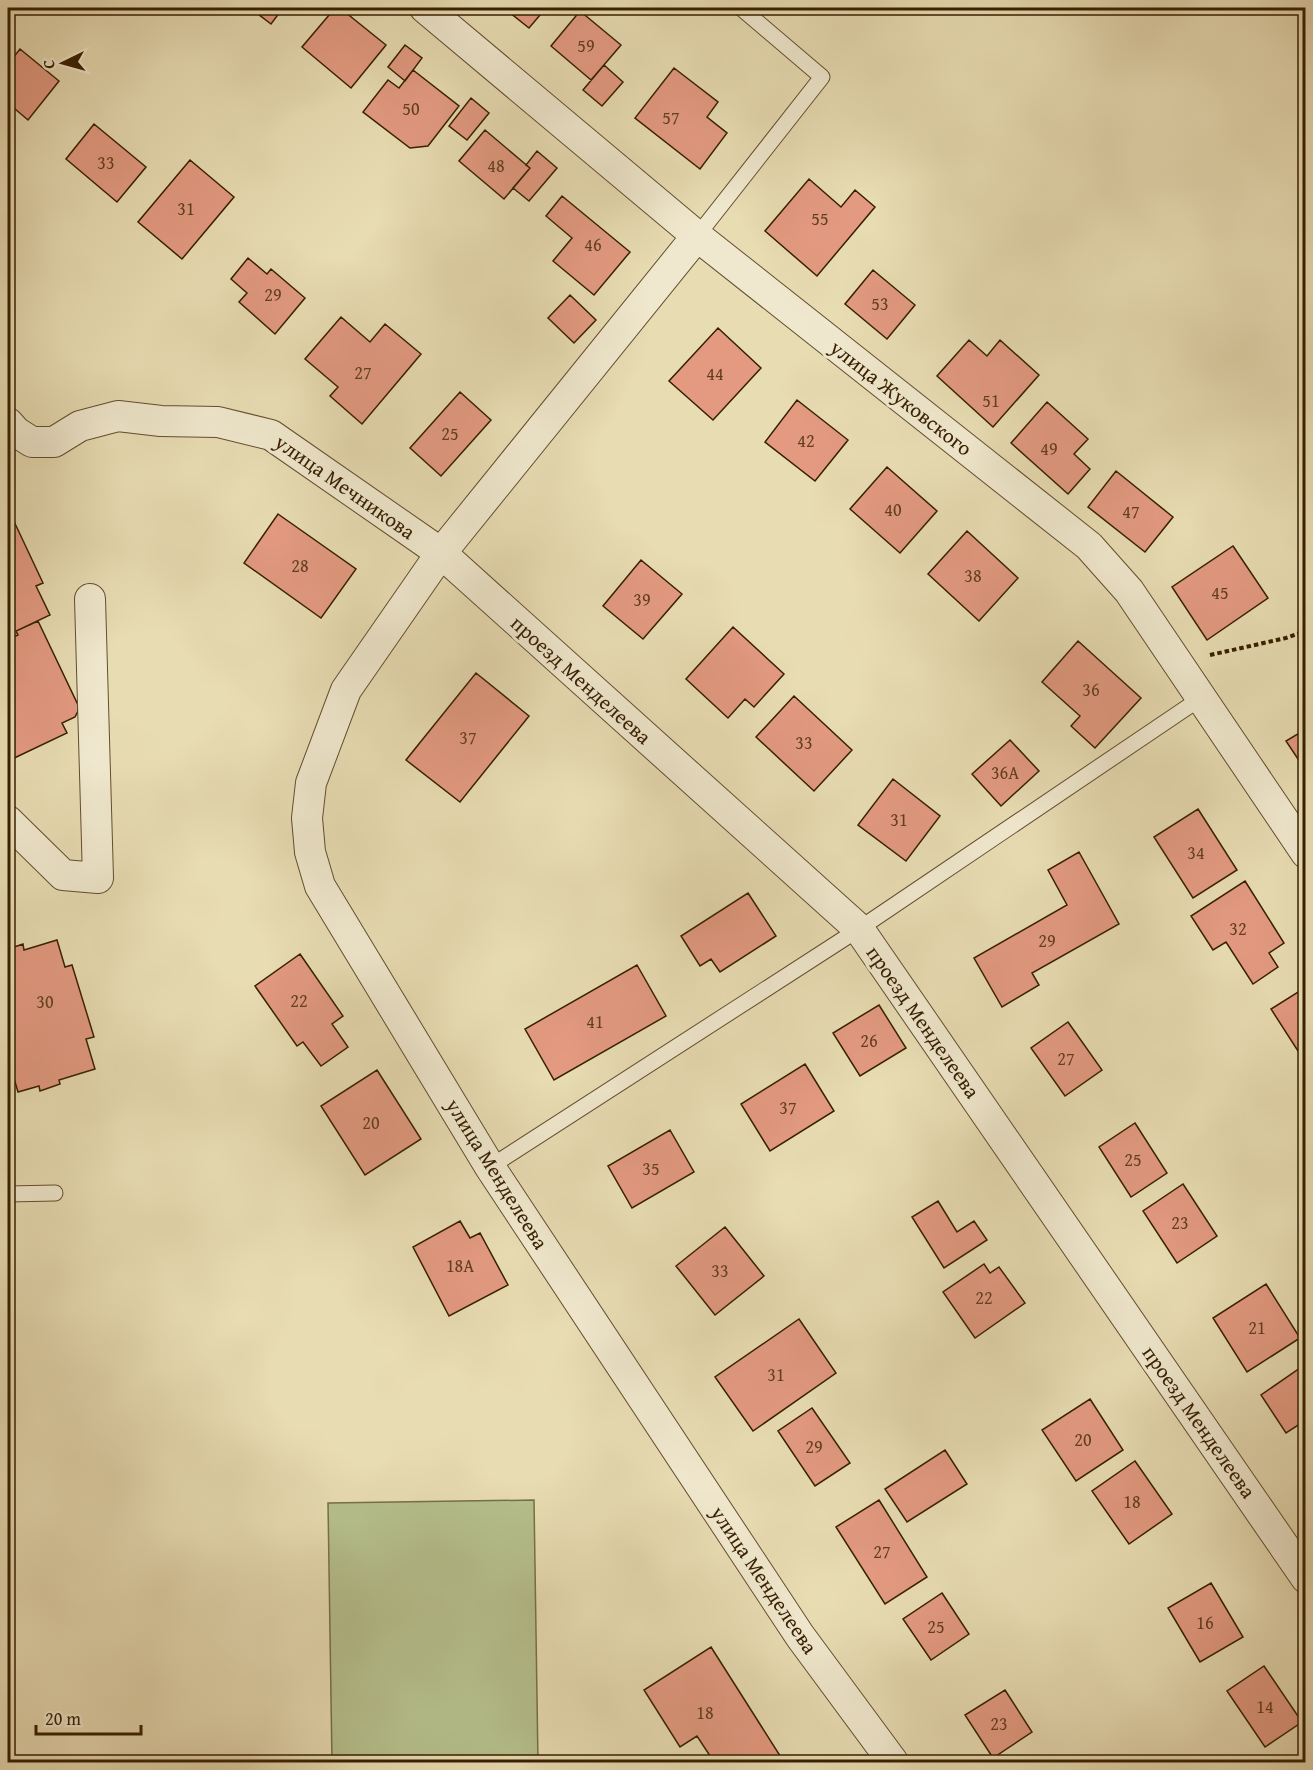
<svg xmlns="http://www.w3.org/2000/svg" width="1313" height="1770" viewBox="0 0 1313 1770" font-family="'Gentium Book Plus',serif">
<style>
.green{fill:#b5c08d;stroke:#767046;stroke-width:1.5}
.building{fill:#e39a81;stroke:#361f00;stroke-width:1.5}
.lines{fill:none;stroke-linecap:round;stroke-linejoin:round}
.service-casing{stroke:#624e2d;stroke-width:17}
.minor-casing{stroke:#624e2d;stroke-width:32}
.path{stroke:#361f00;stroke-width:4;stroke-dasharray:4.5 3;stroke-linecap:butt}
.service{stroke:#f0e8ce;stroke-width:15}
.minor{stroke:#f0e8ce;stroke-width:30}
.labels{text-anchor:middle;stroke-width:6;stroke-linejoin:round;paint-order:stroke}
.number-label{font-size:18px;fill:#613e20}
.street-label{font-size:21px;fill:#361f00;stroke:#f0e8ce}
</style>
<rect width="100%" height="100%" fill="#e8dcb3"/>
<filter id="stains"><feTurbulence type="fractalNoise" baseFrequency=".00333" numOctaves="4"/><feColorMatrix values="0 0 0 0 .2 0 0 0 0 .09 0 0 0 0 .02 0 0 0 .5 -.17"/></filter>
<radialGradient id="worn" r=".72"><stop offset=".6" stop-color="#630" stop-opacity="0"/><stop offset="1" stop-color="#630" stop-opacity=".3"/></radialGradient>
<!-- green -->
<path class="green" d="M534,1500l4,262h-206l-4,-259z"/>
<!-- building -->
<path class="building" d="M250,8h33l-12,16z
M335,8h5l46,37 -35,43 -49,-41z
M504,8h42l-17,20z
M580,11l41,34 -30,35 -40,-34z
M405,45l17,13 -17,23 -17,-14z
M20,49l39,32 -31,39 -20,-17v-39z
M604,65l19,17 -21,24 -19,-16z
M674,68l44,34 -11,15 20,16 -27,36 -65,-51z
M413,70l46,36 -31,40 -18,2 -47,-36 25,-32 11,8z
M471,98l18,15 -22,27 -18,-14z
M94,124l52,43 -29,35 -51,-43z
M485,130l45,38 -26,31 -45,-38z
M537,151l20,17 -28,33 -16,-13 17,-20 -4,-3z
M190,160l44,37 -52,62 -44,-37z
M809,179l32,28 14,-17 20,17 -58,69 -52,-45z
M562,196l68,56 -36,43 -41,-34 19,-23 -26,-22z
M248,258l19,16 4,-5 34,29 -30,36 -36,-32 8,-9 -16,-14z
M873,270l42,35 -28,34 -42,-35z
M570,295l26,25 -22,23 -26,-25z
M341,317l29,25 15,-18 36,30 -59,70 -32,-28 8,-9 -33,-28z
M718,328l43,40 -48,52 -44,-39z
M969,340l18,16 13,-16 39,35 -46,52 -56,-51z
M460,392l31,28 -50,56 -31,-28z
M797,400l51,40 -33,41 -50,-39z
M1047,402l41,37 -14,15 16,15 -22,25 -57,-51z
M887,467l50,44 -37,42 -50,-44z
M1116,471l57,46 -28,35 -57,-45z
M278,514l78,55 -35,49 -77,-55z
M11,515l32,68 -7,3 14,29 -34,16 2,4 -10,5v-123z
M967,531l51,47 -39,43 -51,-47z
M1233,546l35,52 -61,42 -35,-53z
M641,560l41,34 -39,45 -40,-33z
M38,621l40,84v6l-3,6 -13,6 5,10 -59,28v-121l10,-5 -2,-4z
M733,627l51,47 -30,33 -9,-8 -17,19 -42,-39z
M1078,641l63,57 -46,50 -24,-22 9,-10 -38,-34z
M476,673l53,43 -69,86 -54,-42z
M794,696l58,54 -38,41 -58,-54z
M1306,729v42l-20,-30z
M1010,740l29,31 -38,35 -29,-32z
M893,779l47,37 -34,45 -48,-36z
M1198,809l39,61 -44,28 -39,-61z
M1079,852l40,72 -87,49 7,12 -37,22 -28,-49 93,-53 -19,-35z
M1245,881l39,62 -15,10 9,14 -25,17 -27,-42 -13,8 -22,-34z
M748,893l28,43 -56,36 -9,-13 -11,7 -19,-30z
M57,940l8,27 7,-2 22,72 -8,2 9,30 -36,11 1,4 -20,7 -1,-5 -21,6 -5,-17 -5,2v-128l15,-5 1,6z
M300,954l43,62 -11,8 16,23 -27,19 -18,-24 -6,4 -42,-60z
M637,965l29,51 -112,64 -29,-51z
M1306,987v59l-8,5 -27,-42z
M879,1005l27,43 -46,28 -27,-43z
M1068,1022l34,48 -37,26 -34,-48z
M805,1064l29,47 -64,40 -29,-47z
M377,1070l44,69 -56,36 -44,-69z
M1135,1123l32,50 -36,24 -32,-50z
M670,1130l24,42 -62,36 -24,-42z
M1183,1184l34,52 -40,27 -34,-52z
M938,1201l19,31 17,-11 13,19 -43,28 -32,-51z
M460,1221l10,17 10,-5 28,52 -59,31 -36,-69z
M725,1227l39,49 -49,39 -39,-49z
M984,1264l6,9 9,-6 26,36 -50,35 -32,-46z
M1266,1284l34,54 -53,34 -34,-54z
M799,1319l37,54 -83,58 -38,-54z
M1303,1366l3,3v51l-20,13 -25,-38z
M1090,1399l33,51 -47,31 -34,-51z
M812,1408l38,55 -35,23 -37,-55z
M945,1450l22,34 -60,38 -22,-33z
M1135,1461l37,53 -43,30 -37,-53z
M879,1500l48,77 -42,27 -49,-77z
M1211,1583l32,54 -43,25 -32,-54z
M942,1593l27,41 -38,26 -28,-41z
M711,1647l73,115h-70l-17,-26 -17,11 -36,-57z
M1264,1666l38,56 -37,25 -38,-56z
M1005,1690l27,42 -39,26 -28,-43z"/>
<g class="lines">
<defs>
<path id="service" d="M697,236l125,-159 -81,-69
M490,1167l369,-238 342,-231
M8,1194l47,-1"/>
<path id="minor" d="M425,8l272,228 392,310 40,45 177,262
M697,236l-256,317 -95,137 -35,93 -4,35 3,34 10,34 170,281 310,469 93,126
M8,423l8,9 16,10h22l26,-16 38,-10 43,5 57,1 53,13 170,118 418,376 447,649
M8,821l55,54 35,3 -8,-279"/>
</defs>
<!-- service casing -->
<use href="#service" class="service-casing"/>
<!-- minor casing -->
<use href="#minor" class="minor-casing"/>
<!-- path -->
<path class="path" d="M1210,655l76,-17 20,-7"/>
<!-- service -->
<use href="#service" class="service"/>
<!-- minor -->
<use href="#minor" class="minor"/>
</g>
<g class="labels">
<!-- number labels -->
<g class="number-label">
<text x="586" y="52">59</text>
<text x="411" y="115">50</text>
<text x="671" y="124">57</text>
<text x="106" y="169">33</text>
<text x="496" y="172">48</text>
<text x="186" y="215">31</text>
<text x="820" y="225">55</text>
<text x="593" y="251">46</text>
<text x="273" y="301">29</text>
<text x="880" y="310">53</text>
<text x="363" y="379">27</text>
<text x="715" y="380">44</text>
<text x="991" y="407">51</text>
<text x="450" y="440">25</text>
<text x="806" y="447">42</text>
<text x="1049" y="455">49</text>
<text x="893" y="516">40</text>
<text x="1131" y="518">47</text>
<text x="300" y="572">28</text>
<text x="973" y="582">38</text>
<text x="1220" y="599">45</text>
<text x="642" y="606">39</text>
<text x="1091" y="696">36</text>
<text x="468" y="744">37</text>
<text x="804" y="749">33</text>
<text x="1005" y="779">36А</text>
<text x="899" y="826">31</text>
<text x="1196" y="859">34</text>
<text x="1238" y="935">32</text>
<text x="1047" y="947">29</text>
<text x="299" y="1007">22</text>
<text x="45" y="1008">30</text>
<text x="595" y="1028">41</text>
<text x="869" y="1047">26</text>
<text x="1066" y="1065">27</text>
<text x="788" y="1114">37</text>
<text x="371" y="1129">20</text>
<text x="1133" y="1166">25</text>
<text x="651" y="1175">35</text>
<text x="1180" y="1229">23</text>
<text x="460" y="1272">18А</text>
<text x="720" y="1277">33</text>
<text x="984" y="1304">22</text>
<text x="1257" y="1334">21</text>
<text x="776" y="1381">31</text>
<text x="1083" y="1446">20</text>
<text x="814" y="1453">29</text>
<text x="1132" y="1508">18</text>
<text x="882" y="1558">27</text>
<text x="1205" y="1629">16</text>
<text x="936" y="1633">25</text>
<text x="1265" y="1713">14</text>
<text x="705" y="1719">18</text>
<text x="999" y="1730">23</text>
</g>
<!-- street labels -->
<g class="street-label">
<text transform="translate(901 398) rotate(38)" y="7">улица Жуковского</text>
<text transform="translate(345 487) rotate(35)" y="7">улица Мечникова</text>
<text transform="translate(581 680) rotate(42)" y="7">проезд Менделеева</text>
<text transform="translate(923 1022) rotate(55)" y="7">проезд Менделеева</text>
<text transform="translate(497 1174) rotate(58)" y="7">улица Менделеева</text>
<text transform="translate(1199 1422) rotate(55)" y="7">проезд Менделеева</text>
<text transform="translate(764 1580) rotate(56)" y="7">улица Менделеева</text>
</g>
</g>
<!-- margin -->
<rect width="1313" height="1770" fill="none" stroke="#e8dcb3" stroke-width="30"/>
<rect x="9" y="9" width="1295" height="1752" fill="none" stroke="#361f00" stroke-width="3"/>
<rect x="15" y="15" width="1283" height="1740" fill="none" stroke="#361f00" stroke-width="1.5"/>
<!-- north arrow -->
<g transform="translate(63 63) rotate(265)" stroke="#f0e8ce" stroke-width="4.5" paint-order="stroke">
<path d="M0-4.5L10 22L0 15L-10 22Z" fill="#361f00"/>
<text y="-9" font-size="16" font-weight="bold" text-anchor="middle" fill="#361f00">С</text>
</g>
<!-- scale -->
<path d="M36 1725v9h105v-9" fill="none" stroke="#361f00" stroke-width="3"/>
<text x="45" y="1725" font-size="18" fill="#361f00" stroke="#f0e8ce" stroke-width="4.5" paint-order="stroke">20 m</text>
<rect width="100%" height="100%" filter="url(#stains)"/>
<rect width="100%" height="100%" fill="url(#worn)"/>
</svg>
